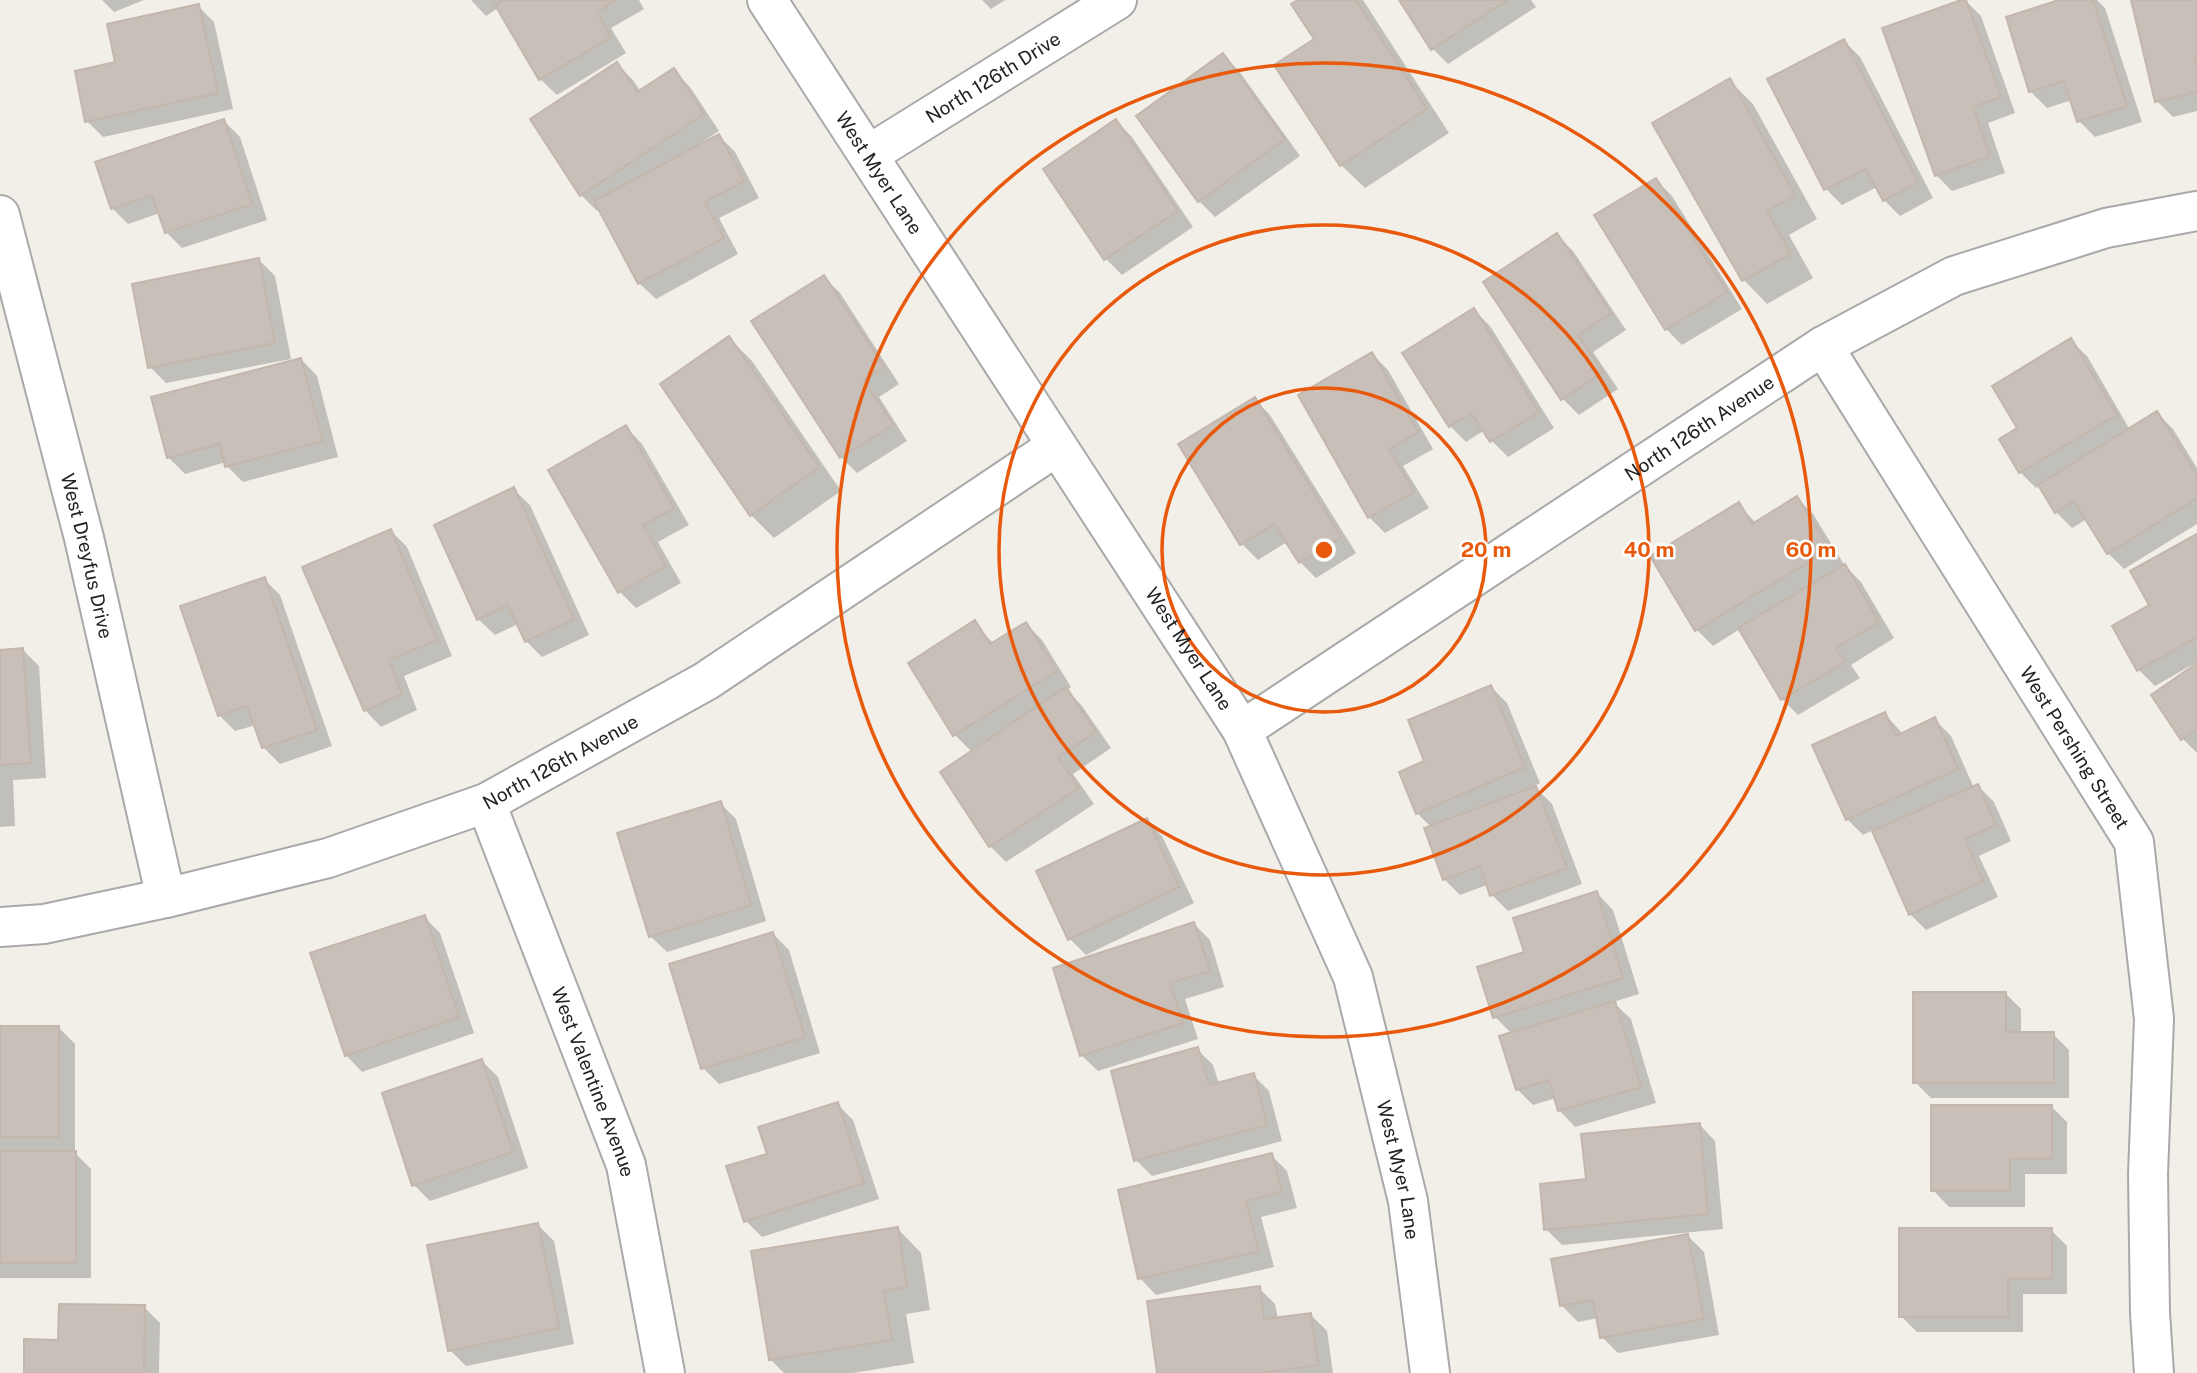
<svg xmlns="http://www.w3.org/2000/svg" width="2197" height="1373" viewBox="0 0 2197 1373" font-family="'Public Sans',sans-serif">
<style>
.shadow{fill:#0003}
.building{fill:#c7bfb8;stroke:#c4b6ab;stroke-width:2}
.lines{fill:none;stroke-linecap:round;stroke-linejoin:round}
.street-casing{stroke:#a9a9a9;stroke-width:42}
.street{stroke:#fff;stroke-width:38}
.ring{fill:none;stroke:#e8590c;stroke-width:3.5}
.labels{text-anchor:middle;stroke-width:5;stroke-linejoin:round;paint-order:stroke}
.street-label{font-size:19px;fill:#222;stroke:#fff}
.centre{fill:#e8590c;stroke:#fff;stroke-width:3.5}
.ring-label{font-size:21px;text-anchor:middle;font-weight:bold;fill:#e8590c;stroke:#fff;stroke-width:5;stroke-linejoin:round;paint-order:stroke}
</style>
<rect width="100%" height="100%" fill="#f2efe9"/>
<!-- shadow -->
<path class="shadow" d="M102,0h42l-30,12z
M471,0h168l5,9 -33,19 15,25 -69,42 -17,-16 -42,-71 -12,8z
M982,0h23l-14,9z
M1301,0h62l86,133 -84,55 -24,-23 -64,-100 39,-25z
M1401,0h130l5,7 -88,57 -16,-16z
M1965,0l16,16 34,97 -27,10 17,50 -53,18 -16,-16z
M2065,0h32l8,8 37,114 -47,15 -16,-16 -7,-21 -25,8 -16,-16 -23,-74z
M2133,0h64v111l-24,6 -16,-16z
M198,6l16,16 19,87 -130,28 -16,-16 30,-57z
M1844,41l16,16 73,141 -33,18 -16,-16 -7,-13 -35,18 -16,-16 -57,-109z
M1223,55l16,16 61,85 -85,61 -16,-16 -61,-85z
M617,64l16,16 8,12 33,-21 16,16 29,44 -18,12 1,2 17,-9 16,16 24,46 -40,20 19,36 -82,45 -17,-16 -39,-74 -3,2 -16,-16z
M1729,80l24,24 64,115 -28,16 24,43 -46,26 -23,-24 -89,-157z
M224,121l16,16 27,83 -85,28 -16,-16 -6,-19 -32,11 -16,-16z
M1116,121l16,16 61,90 -71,48 -16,-16 -61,-90z
M1656,180l16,16 70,113 -60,36 -16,-16 -70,-113z
M1557,235l16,16 53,79 -33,22 25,37 -39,26 -16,-16z
M259,260l16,16 16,83 -125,24 -16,-16z
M824,277l16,16 59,91 -20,13 28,44 -50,32 -16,-16z
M1474,310l16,16 64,102 -46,29 -16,-16 -7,-11 -19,12 -16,-16z
M729,338l23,23 89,130 -67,47 -23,-23z
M2070,340l17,16 43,74 27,-17 16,16 24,39v56l-73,45 -16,-16 -21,-34 -15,9 -16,-16 -15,-27 -5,3 -16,-16 -1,-44z
M1372,354l16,16 45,79 -30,17 26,42 -44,25 -16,-16z
M301,359l16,17 21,81 -95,25 -16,-16 -1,-4 -41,12 -16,-16 -16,-60z
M1254,399l16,16 86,138 -40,25 -16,-16 -13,-20 -29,18 -16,-16z
M626,427l16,17 47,81 -31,17 23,41 -45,25 -16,-16 -70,-121z
M513,489l17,16 59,130 -47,22 -16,-16 -8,-17 -23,11 -17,-16z
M1797,498l16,16 32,52 16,16 33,56 -43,27 9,13 -62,37 -16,-16 -42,-70 -27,17 -16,-16 41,-126 18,19z
M391,531l16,16 45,109 -48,20 13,34 -36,17 -16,-17z
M2197,536v126l-42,24 -16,-16z
M264,579l16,16 52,151 -52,18 -17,-17 -7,-22 -21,6 -16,-16z
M974,623l20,21 32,-20 16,16 29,47 -4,3 15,16 29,42 -38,26 21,30 -88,58 -16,-16 -18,-94 -18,-18z
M23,650l16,16 7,112 -33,2 2,46 -15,1v-176z
M2197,666v87l-14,-14 -30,-44z
M1491,687l16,16 33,80 -6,3 18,18 30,80 -74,27 -16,-16 -5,-10 -27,10 -16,-16 -13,-52 -14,-14 9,-51z
M1885,714l18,20 32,-14 16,16 23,52 4,-2 16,16 17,39 -32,15 19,41 -72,33 -16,-16 -37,-84 -10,5 -16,-16z
M720,803l16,16 30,102 -99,31 -17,-16z
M1146,820l16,16 32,67 -108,52 -16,-16z
M1597,893l16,17 26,84 -26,8 18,17 25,84 -81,24 -16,-17 -3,-12 -23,7 -16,-16 -5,-55 -17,-17 31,-63z
M424,917l16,16 34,100 -112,39 -16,-17z
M1194,924l16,16 14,47 -39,12 13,40 -100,32 -17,-16z
M773,934l16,16 31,103 -101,31 -16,-16z
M2005,993l16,16v25h32l16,16v48h-138l-16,-16z
M0,1028h59l16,16v109l16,16v109h-91z
M1197,1049l16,16 6,19 34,-9 16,16 13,50 -130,35 -16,-16z
M482,1061l16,16 30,91 -98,33 -16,-16z
M837,1104l16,16 26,79 -117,38 -16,-16 23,-66z
M2051,1106l16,16v52h-42v33h-76l-16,-17z
M1699,1124l16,17 8,88 -161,16 -16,-16z
M1271,1155l16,16 10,37 -36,9 13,50 -118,28 -16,-17z
M538,1225l16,16 20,103 -108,22 -16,-16z
M898,1229l23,24 9,57 -24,4 8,49 -61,10h-69l-14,-14z
M2051,1230l16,16v48h-44v38h-106l-16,-16z
M1688,1236l16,16 15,83 -101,18 -16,-16 -4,-19 -20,4 -16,-16z
M1259,1288l16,16 3,15 33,-4 16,16 6,42h-174z
M144,1307l16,16 -1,50h-134l35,-32z"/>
<!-- building -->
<path class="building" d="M503,0h113l-19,12 14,25 -72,43 -44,-75z
M1298,0h58l71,109 -87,57 -66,-101 40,-26 -23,-35z
M1399,0h108l-76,50z
M1961,0h5l35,97 -28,10 17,49 -55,20 -53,-148z
M2059,0h34l34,106 -50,16 -13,-41 -35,11 -23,-75z
M2131,0h66v56h-3l3,11v25l-42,10z
M199,4l19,89 -133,29 -10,-51 40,-9 -8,-38z
M1844,39l74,143 -35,19 -17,-32 -42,21 -57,-111z
M1223,53l62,86 -87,63 -62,-86z
M617,62l20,30 37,-24 30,46 -124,82 -50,-77z
M1730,78l65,117 -28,16 24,43 -49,27 -90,-158z
M224,119l28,85 -87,29 -13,-38 -41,14 -16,-47z
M1116,119l62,92 -74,49 -61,-91z
M719,134l25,47 -39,21 19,36 -86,46 -44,-83z
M1656,178l71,114 -62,38 -71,-115z
M1557,233l54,80 -33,22 25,37 -42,28 -78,-118z
M259,258l16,85 -127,25 -16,-84z
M824,275l60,92 -20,13 29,45 -53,33 -89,-137z
M1474,308l65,104 -49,30 -19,-29 -22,14 -47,-74z
M729,336l90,131 -69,49 -90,-132z
M2071,338l46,77 -98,58 -20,-34 18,-11 -25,-42z
M1372,352l46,80 -29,17 25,43 -46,26 -70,-123z
M301,358l22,83 -98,26 -5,-23 -53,14 -16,-61z
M1255,397l86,140 -42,26 -25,-39 -34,21 -62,-101z
M2157,411l40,64v23l-90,56 -33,-53 -19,12 -17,-28z
M626,425l48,83 -31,17 23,41 -48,27 -70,-123z
M514,487l60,132 -49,23 -17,-37 -31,15 -43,-95z
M1797,496l33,53 -135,82 -45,-75 89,-54 13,22z
M391,529l46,111 -48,20 13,34 -38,17 -62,-144z
M2197,534v103l-60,34 -25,-45 37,-21 -19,-34z
M1845,564l34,58 -43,26 9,14 -64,38 -43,-72z
M265,577l52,153 -55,18 -15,-42 -29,10 -38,-110z
M975,620l15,24 36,-22 31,49 -104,65 -45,-73z
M23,648l8,115 -31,2v-115z
M2197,663v66l-16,11 -30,-45z
M1491,685l34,82 -109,47 -17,-42 25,-11 -16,-41z
M1066,687l30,45 -38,25 21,31 -90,59 -49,-75z
M1885,712l11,24 39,-19 23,52 -112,51 -34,-75z
M1978,784l18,41 -31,14 18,42 -74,34 -37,-84z
M1536,786l31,82 -77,28 -10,-30 -37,14 -19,-52z
M721,801l30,104 -102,32 -32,-104z
M1147,818l32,69 -111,53 -32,-69z
M1597,891l26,87 -130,40 -16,-51 47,-15 -11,-34z
M425,915l34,102 -114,39 -35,-103z
M1194,922l16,49 -40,12 13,40 -103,33 -27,-88z
M773,932l32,105 -104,32 -32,-105z
M1913,992h93v40h48v51h-141z
M1615,1001l26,86 -83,24 -9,-31 -33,10 -17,-54z
M0,1026h59v111h-59z
M1198,1047l11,38 45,-12 13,52 -133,36 -23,-90z
M482,1059l31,93 -101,34 -30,-93z
M838,1102l26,81 -120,39 -18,-56 41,-12 -9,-27z
M1931,1105h121v54h-42v32h-79z
M1700,1123l8,91 -164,16 -4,-46 46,-5 -5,-45z
M0,1151h76v112h-76z
M1272,1153l10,39 -36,9 13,50 -121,28 -20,-89z
M538,1223l21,105 -111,23 -21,-106z
M898,1227l9,60 -23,4 8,49 -123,20 -18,-109z
M1899,1228h153v51h-44v38h-109z
M1688,1234l16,85 -104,19 -7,-38 -33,6 -9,-47z
M1260,1286l4,33 47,-6 7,52 -57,8h-104l-10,-72z
M59,1304l86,1 -1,68h-120v-34l34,1z"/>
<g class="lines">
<defs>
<g id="street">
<path id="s1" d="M767,0l475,730 111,247 55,224 22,172"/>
<path id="s2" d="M868,155l249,-155"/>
<path id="s3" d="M0,215l84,323 82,360"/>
<path id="s4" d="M1823,346l311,496 20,177 -6,155 2,139 4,60"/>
<path id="s5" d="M1242,730l581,-384 131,-70 152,-48 91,-17"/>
<path id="s6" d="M486,803l140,362 39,208"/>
<path id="s7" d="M0,927l44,-3 122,-26 162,-40 158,-55 220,-122 351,-235"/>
</g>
</defs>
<!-- street casing -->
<use href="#street" class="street-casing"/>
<!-- street -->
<use href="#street" class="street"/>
</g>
<!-- distance rings -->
<g class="ring">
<circle cx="1324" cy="550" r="162"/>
<circle cx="1324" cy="550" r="325"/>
<circle cx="1324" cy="550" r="487"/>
</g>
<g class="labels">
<!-- street labels -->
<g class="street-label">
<text dy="7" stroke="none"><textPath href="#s2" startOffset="147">North 126th Drive</textPath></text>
<text dy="7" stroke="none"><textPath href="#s1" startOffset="206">West Myer Lane</textPath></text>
<text dy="7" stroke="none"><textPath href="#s5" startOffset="548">North 126th Avenue</textPath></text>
<text dy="7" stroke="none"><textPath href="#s3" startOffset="352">West Dreyfus Drive</textPath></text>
<text dy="7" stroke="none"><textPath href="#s1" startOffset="774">West Myer Lane</textPath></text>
<text dy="7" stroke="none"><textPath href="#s4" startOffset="474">West Pershing Street</textPath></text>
<text dy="7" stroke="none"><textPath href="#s7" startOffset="588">North 126th Avenue</textPath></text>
<text dy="7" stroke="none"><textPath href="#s6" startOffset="299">West Valentine Avenue</textPath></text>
<text dy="7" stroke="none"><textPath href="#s1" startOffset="1340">West Myer Lane</textPath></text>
</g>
</g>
<circle cx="1324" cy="550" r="10" class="centre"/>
<g class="ring-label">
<text x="1486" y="557">20 m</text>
<text x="1649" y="557">40 m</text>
<text x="1811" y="557">60 m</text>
</g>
</svg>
